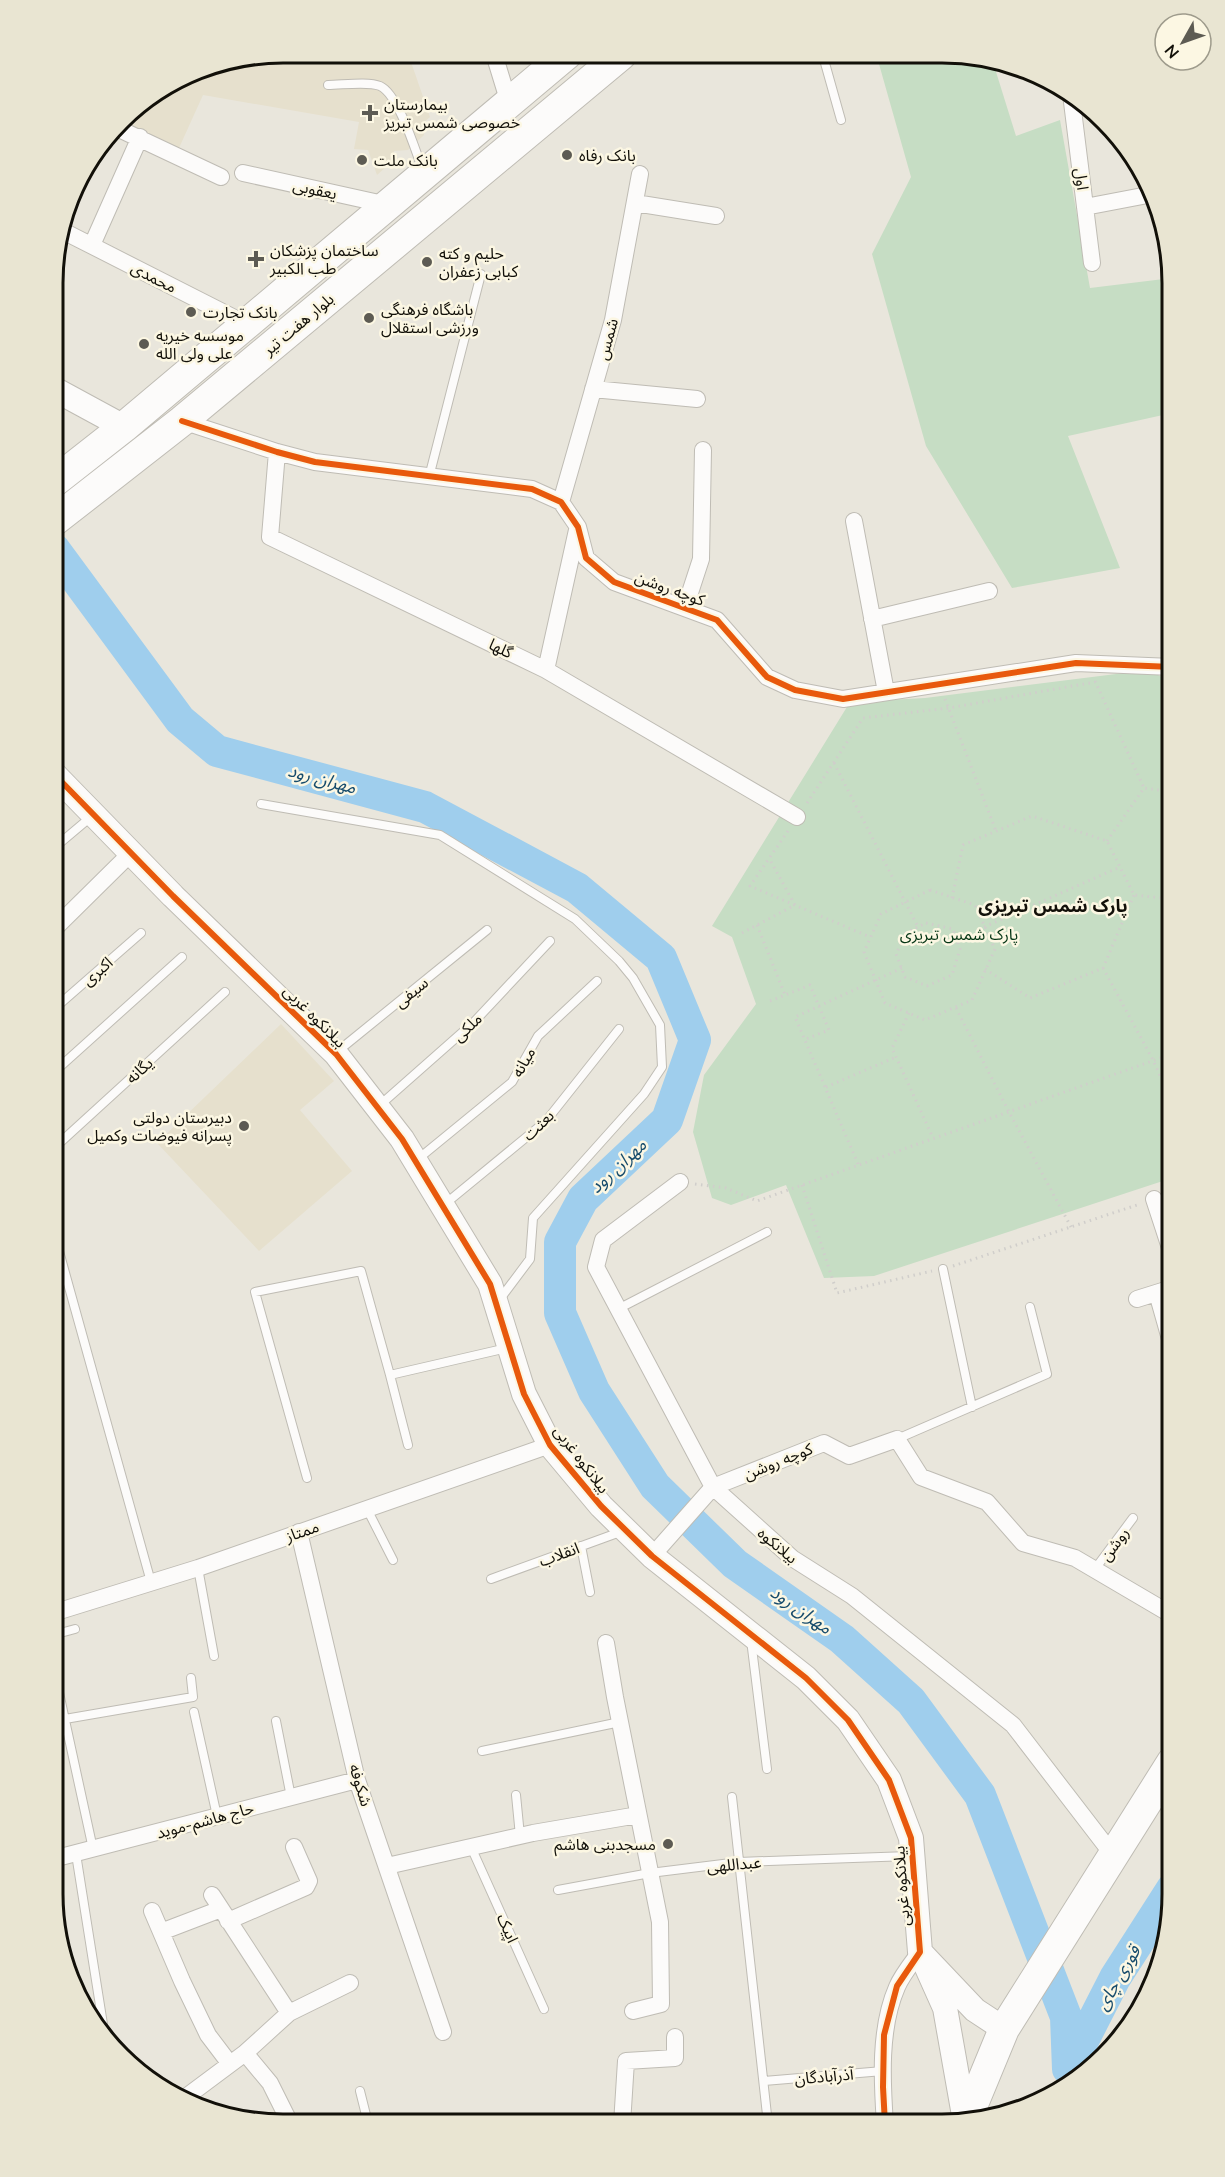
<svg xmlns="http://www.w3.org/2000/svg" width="1225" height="2177" viewBox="0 0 1225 2177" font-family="Mulish,'Noto Sans Arabic',sans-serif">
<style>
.built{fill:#e6e0cd}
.green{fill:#c6ddc4}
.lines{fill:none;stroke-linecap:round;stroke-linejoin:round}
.river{stroke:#9fceed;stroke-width:32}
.lane-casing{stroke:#bfbcb4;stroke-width:10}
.street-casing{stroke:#bfbcb4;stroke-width:18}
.secondary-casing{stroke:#bfbcb4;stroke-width:26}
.highway-casing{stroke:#bfbcb4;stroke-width:32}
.path{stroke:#d0cecb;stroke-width:3;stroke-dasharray:1.5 4.5;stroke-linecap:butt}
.lane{stroke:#fcfbfa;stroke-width:8}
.street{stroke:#fcfbfa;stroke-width:16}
.secondary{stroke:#fcfbfa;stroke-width:24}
.highway{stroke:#fcfbfa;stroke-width:30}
.cycleway-casing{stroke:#fcf7e3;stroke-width:10}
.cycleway{stroke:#e8590c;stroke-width:6}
.poi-dot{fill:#5d5b53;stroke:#fcf7e3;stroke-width:2}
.labels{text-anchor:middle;stroke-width:5;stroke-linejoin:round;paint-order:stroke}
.poi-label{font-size:16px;fill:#121009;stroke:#fcf7e3;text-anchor:start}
.street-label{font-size:16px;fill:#121009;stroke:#fcf7e3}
.park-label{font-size:16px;fill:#043514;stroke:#fcf7e3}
.water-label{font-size:18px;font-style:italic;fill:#174c6c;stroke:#fcf7e3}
.neighbourhood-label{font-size:18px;font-weight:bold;fill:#121009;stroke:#fcf7e3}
.rim{fill:none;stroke:#121009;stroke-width:3}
</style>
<rect width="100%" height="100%" fill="#e9e6dc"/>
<!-- built -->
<path class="built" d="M283,53h130l-3,6 20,58 -8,7 2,11 -16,15 -14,1 1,8 -18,16 -9,-25 -14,-1 5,-27 -156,-27 -24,53 -58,-25 10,-13 64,-40z
M281,1024l53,57 -34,29 52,61 -93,80 -102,-108z"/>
<!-- green -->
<path class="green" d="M904,56l83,1 5,2 24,77 44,-16 30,168 82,-10v135l-104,23 52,132 -108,20 -86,-142 -54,-192 39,-77 -32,-113z
M1148,670l24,12v496l-298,98 -50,2 -38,-93 -55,20 -19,-7 -19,-66 11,-57 52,-71 -24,-67 -20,-11 138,-224 75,-4z"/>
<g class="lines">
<!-- river -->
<path class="river" d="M54,549l126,171 37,31 208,56 152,81 84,70 34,82 -28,80 -84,79 -23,43v71l34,78 61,95 80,78 107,75 69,62 69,94 86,222 2,52
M1069,2068l46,-90 57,-89"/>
<defs>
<path id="lane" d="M823,56l18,64
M328,85c14,0 40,-4 52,1 18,8 35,63 42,82
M429,477l52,-203
M261,804l179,31 135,84 44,42 14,17 27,47 2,42 -18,27 -111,124 -3,41 -30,40
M54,848l38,-32
M54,1009l87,-76
M338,1051l149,-121
M53,1073l129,-116
M380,1105l94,-83 76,-81
M53,1149l172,-157
M418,1159l94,-77 26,-46 59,-55
M445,1204l101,-83 73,-92
M57,1244l94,338
M943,1269l29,138
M618,1309l149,-77
M897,1439l150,-65 -17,-67
M408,1445l-18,-70 117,-27
M307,1478l-52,-186 106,-21 29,104
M367,1509l26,51
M581,1546l9,46
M198,1568l16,88
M1095,1569l38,-51
M491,1579l132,-48
M53,1635l22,-6
M751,1640l16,129
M53,1665l40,184
M194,1712l23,104
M65,1719l128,-22 -2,-19
M276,1721l15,76
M482,1751l138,-29
M516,1795l4,41
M732,1797l36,327
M471,1847l73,162
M76,1854l29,183
M558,1890l92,-17 89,-11 170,-6
M764,2081l119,-10
M360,2091l8,32"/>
<path id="street" d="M494,54l15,49
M1071,94l21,169
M117,128l104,49
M243,173l145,32
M635,203l81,13
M1085,207l68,-13
M61,230l185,94
M92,245l48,-108
M593,389l104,10
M182,421l95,31 38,10 217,27 29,13 17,25 8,31 28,24 103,38 50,57 28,13 48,9 233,-36 96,4
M277,452l-7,85 276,133 251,147
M561,502l52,-182 27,-146
M854,521l32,171
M685,608l16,-49 2,-109
M872,619l117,-28
M546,670l31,-140
M54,929l77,-76
M680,1182l-77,58 -7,27 117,220 79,71 60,38 161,129 100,130
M1154,1199l18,55
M1157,1293l15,53
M1137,1299l35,-11
M299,1532l58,248 86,252
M652,1556l61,-69 111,-44 25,13 48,-17 24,38 66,25 36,41 52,15 97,57
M53,1613l145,-45 352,-123
M606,1643l9,54 45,225 1,82 -28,7
M53,1859l304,-79
M387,1866l146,-33 105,-18
M212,1895l77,118
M152,1911l30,70 26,54 22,29
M228,1921l78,-34 3,-6 -15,-34
M161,1932l60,-23
M245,2053l25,30 20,40
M182,2100l63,-47 44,-40 61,-30
M622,2124l4,-63 49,-3v-21
M885,2124c-3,-43 -6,-96 12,-137 5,-12 15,-24 23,-35"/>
<path id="secondary" d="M54,389l70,38
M54,774l119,122 163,158 66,85 88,145 34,110 26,51 51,61 51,50 154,122 42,42 41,60 22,58 9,114
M965,2121l-20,-113 -25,-56 55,58 29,19"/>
<path id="highway" d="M54,482l70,-55 443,-373
M54,521l128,-100 439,-366
M966,2121l38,-92 168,-267"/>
</defs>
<!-- lane casing -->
<use href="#lane" class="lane-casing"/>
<!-- street casing -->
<use href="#street" class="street-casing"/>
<!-- secondary casing -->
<use href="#secondary" class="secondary-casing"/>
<!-- highway casing -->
<use href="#highway" class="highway-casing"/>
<!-- path -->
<path class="path" d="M1095,681l49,107
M945,699l51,132
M834,763l84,164
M807,803l56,-85 86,-10 146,-26
M788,831l-38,55 120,51
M1107,841l37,-53 28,4
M930,890l45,15 20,44 -23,51 -47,20 -40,-17 -21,-51 17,-38z
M952,898l11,-53 69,-29 75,25 27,54 38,4
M926,923l27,6 7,20 -8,26 -25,11 -22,-9 -9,-23 10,-21z
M757,925l28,70
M984,927l136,-60
M742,933l53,-28 -26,-47
M1103,968l50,92 19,42
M985,969l45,29 73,-30 31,-73
M770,1001l40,-16 19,45 -23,9
M956,1008l53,104 62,115
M909,1013l-17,35 41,90
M826,1087l70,-30
M858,1164l-63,-147 107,-49
M695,1184l31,4 31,13 415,-147
M802,1185l35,108 95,-22
M953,1266l187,-62"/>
<!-- lane -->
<use href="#lane" class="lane"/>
<!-- street -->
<use href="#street" class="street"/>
<!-- secondary -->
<use href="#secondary" class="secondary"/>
<!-- highway -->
<use href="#highway" class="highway"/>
<defs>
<path id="cycleway" d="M182,421l95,31 38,10 217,27 29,13 17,25 8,31 28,24 103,38 50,57 28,13 48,9 233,-36 96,4
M54,774l119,122 163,158 66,85 88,145 34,110 26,51 51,61 51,50 154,122 42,42 41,60 22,58 9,114 -23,34 -13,49 -1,52 2,37"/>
</defs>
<!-- cycleway casing -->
<use href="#cycleway" class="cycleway-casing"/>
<!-- cycleway -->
<use href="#cycleway" class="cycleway"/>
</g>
<!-- markers -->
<g class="poi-dot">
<path d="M367 104h6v6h6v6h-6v6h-6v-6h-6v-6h6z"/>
<circle cx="567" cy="155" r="6"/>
<circle cx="362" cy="160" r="6"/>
<path d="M253 250h6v6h6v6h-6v6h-6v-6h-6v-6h6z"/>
<circle cx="427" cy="262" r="6"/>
<circle cx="191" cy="312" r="6"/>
<circle cx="369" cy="318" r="6"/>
<circle cx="144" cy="344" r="6"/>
<circle cx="244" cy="1126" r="6"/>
<circle cx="668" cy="1844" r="6"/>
</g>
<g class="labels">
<!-- poi labels -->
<g class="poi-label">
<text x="384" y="110">بیمارستان<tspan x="384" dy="18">خصوصی شمس تبریز</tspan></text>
<text x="579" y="161">بانک رفاه</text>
<text x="374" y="166">بانک ملت</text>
<text x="270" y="256">ساختمان پزشکان<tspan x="270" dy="18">طب الکبیر</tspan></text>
<text x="439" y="259">حلیم و کته<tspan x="439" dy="18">کبابی زعفران</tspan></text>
<text x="381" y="315">باشگاه فرهنگی<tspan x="381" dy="18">ورزشی استقلال</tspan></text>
<text x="203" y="318">بانک تجارت</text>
<text x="156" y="341">موسسه خیریه<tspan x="156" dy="18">علی ولی الله</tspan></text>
<text x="232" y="1123" text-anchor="end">دبیرستان دولتی<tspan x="232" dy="18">پسرانه فیوضات وکمیل</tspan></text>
<text x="656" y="1850" text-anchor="end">مسجدبنی هاشم</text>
</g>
<!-- street labels -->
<g class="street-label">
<text transform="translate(1082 179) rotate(83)" y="6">اول</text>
<text transform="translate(315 189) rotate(12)" y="6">یعقوبی</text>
<text transform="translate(154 277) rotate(27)" y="6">محمدی</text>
<text transform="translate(298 324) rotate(-40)" y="6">بلوار هفت تیر</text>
<text transform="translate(607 339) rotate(-75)" y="6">شمس</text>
<text transform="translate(670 588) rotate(20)" y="6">کوچه روشن</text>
<text transform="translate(501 648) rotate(26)" y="6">گلها</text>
<text transform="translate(97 971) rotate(-41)" y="6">اکبری</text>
<text transform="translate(411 992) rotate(-39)" y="6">سیفی</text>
<text transform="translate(315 1016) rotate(45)" y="6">بیلانکوه غربی</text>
<text transform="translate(467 1027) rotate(-43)" y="6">ملکی</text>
<text transform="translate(523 1062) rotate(-60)" y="6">میانه</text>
<text transform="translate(139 1070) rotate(-42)" y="6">یگانه</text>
<text transform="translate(538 1125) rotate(-44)" y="6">بعثت</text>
<text transform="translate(582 1459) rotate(53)" y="6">بیلانکوه غربی</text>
<text transform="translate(778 1461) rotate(-22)" y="6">کوچه روشن</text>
<text transform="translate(302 1531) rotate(-19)" y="6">ممتاز</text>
<text transform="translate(1114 1544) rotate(-54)" y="6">روشن</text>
<text transform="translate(778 1545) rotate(40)" y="6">بیلانکوه</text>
<text transform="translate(559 1554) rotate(-20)" y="6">انقلاب</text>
<text transform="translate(361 1785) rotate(73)" y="6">شکوفه</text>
<text transform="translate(205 1820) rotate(-15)" y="6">حاج هاشم-موید</text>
<text transform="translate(734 1864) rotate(-5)" y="6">عبداللهی</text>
<text transform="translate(901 1886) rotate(-94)" y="6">بیلانکوه غربی</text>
<text transform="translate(508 1928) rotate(66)" y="6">اپیک</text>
<text transform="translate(824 2076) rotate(-5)" y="6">آذرآبادگان</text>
</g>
<!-- park labels -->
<g class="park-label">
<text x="959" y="940">پارک شمس تبریزی</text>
</g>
<!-- water labels -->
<g class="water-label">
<text transform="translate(322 779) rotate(15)" y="6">مهران رود</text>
<text transform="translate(618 1166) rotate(-43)" y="6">مهران رود</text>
<text transform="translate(801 1610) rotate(35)" y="6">مهران رود</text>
<text transform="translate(1118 1978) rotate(-60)" y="6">قوری چای</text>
</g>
<!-- neighbourhood labels -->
<g class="neighbourhood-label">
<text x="1053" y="912">پارک شمس تبریزی</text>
</g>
</g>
<!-- crop -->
<path d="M0 0H1225V2177H0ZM283 63H942A220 220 0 0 1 1162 283V1894A220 220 0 0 1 942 2114H283A220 220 0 0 1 63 1894V283A220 220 0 0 1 283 63Z" fill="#e9e5d2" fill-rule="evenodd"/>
<path class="rim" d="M283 63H942A220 220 0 0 1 1162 283V1894A220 220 0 0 1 942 2114H283A220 220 0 0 1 63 1894V283A220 220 0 0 1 283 63Z"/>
<!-- north arrow -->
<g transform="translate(1183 42) rotate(230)"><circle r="28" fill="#fcf7e3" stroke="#9e9b8c" stroke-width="1.5"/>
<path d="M0-4.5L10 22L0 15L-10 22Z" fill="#5d5b53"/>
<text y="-9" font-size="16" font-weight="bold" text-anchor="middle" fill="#121009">N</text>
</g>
</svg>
